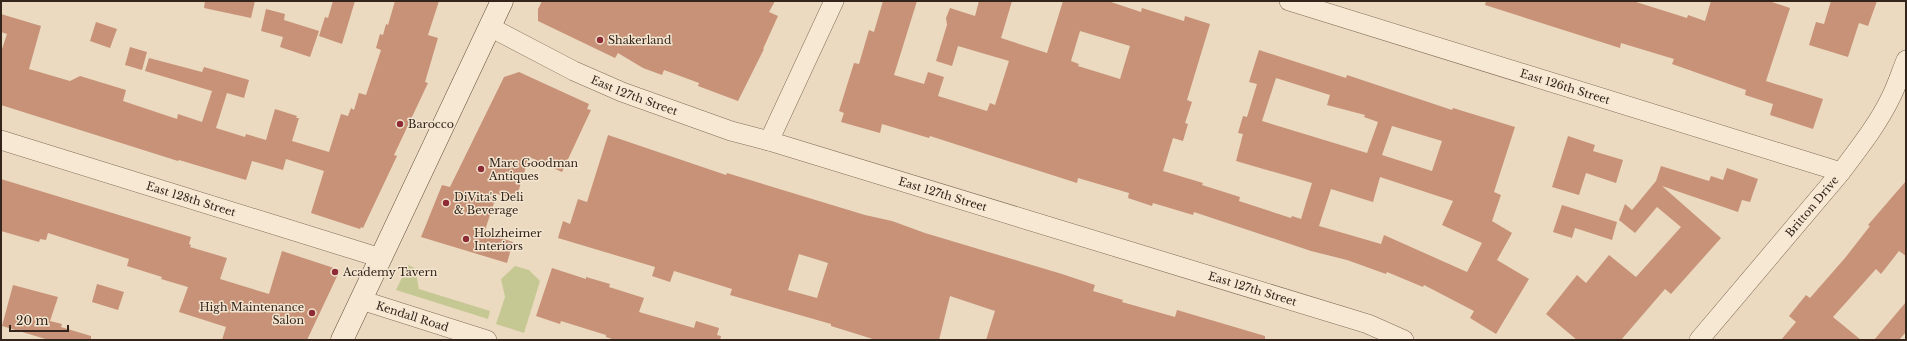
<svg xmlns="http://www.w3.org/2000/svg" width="1907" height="341" viewBox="0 0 1907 341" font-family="'Libre Baskerville',serif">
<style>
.green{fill:#c6c894}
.building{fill:#c79277;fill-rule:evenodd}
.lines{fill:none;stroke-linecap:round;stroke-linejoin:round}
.minor-casing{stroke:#826b59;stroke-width:20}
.secondary-casing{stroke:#644d3c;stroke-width:23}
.minor{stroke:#f6e8d2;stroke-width:19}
.secondary{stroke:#f6e8d2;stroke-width:22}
.poi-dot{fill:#8e2c36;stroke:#f3e5cf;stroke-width:1.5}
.labels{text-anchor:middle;stroke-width:3;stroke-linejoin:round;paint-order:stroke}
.poi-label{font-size:11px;fill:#33251c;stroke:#f3e5cf;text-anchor:start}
.street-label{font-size:11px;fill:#33251c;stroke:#f3e5cf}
</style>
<rect width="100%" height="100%" fill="#ebdac0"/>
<!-- green -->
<path class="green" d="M408,265l7,3 4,21 71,22 -2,8 -92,-29z
M515,266l14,4 11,11 -16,52 -28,-9 9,-27 -4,-18z"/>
<!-- building -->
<path class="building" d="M205,1h50l-4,17 -47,-10z
M333,1h22l-13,43 -23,-8 6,-19 3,1z
M395,1h44l-11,34 10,3 -13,44 3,1 -34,72 3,1 -34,72 -2,-1 -1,2 -49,-16 13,-42 -38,-12 -3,11 -31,-9 -6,19 -67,-20 -1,1 -177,-56v-53l6,-18 -6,-2v-18l40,12 -12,43 41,12 10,-5 46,14 -3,11 54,18 1,-5 24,8 10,-31 -67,-20 4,-13 53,14 2,-5 45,13 -5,18 -17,-5 -11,35 29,9 1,-3 20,6 9,-31 22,7 -1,2h3l-7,23 37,11 12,-38 7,2 3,-8 3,2 5,-17 7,2 15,-45 -5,-2 4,-14 3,1 3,-11 2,1z
M542,1h233l-6,11 9,4 -15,33h1l-26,52 -40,-15 1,-3 -35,-13 -2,5 -19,-7 -25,-15 -3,5 -77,-37v-12z
M883,1h34l-23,74 30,9 4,-12 16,5 -6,19 49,15 3,-8 5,2 14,-44 -51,-15 -6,20 -16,-5 11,-36 -1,-7 4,-10 25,8 4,-15h33l-11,37 46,15 16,-52h45l33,11 1,-4 42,13 1,-5 25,8 -23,76 5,2 -7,21 3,1 -5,17 -10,-3 -10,33 40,12 -1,2 38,12 -1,4 52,17 1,-2 9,3 11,-36 -76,-22 7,-27 -5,-1 5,-17 4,1 10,-33 -8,-2 10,-32 87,28 1,-3 105,35 1,-2 62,19 -21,65 7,3 -9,26 20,12 -15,27 32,19 -33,55 -26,-16 4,-7 -50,-26 -1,2 -36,-15 -1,2 -39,-14 -36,-9 -117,-39 -1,3 -40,-12 -1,3 -24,-8 1,-5 -51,-15 -1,5 -147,-47 -1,2 -47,-14 -2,9 -39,-11 3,-9 -5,-2 15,-48 5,1 10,-34 5,2zM1080,31l50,15 -10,33 -42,-13 1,-2 -8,-3zM1276,78l54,17 -3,10 38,10 -1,2 14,5 -11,31 -105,-32zM1392,126l50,15 -10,30 -50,-16zM1380,177l73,24 -11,24 40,18 -15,29 -83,-37 -3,9 -62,-18 12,-37 42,13z
M1486,1h147l54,17 1,-3 17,6 6,-20h58l21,7 -24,73 57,18 -10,30 -43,-14 3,-11 -28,-9 1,-5 -74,-26 2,-5 -53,-16 -1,5 -135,-43z
M1831,1h46l-9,25 -9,-3 -11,34 -39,-12 7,-23 8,2z
M266,9l19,5 -1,6 35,11 -9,26 -30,-10 3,-10 -22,-6z
M96,22l21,7 -7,19 -20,-7z
M130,47l17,5 -5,18 -17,-5z
M519,72l70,32 -2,5 4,1 -29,62 -33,-15 -13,42 -19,-5 -13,39 29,9 -6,21 -86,-26 21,-52 8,2 54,-110z
M608,135l118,40 1,-2 138,42 27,6 33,12 137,41 33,11 -2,6 30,9 -1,2 53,15 2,-7 88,26v4h-279l9,-29 -45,-15 -11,44h-63l-45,-14v-2l-101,-29 2,-6 -58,-18 -4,11 -18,-6 3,-9 -97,-29 5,-17 7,3 8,-25 9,3zM799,254l29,9 -11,35 -29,-8z
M1568,136l27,9 -2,6 30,9 -7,23 -30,-10 -7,22 -27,-8z
M1661,166l48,15 2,-5 12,4 4,-12 31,11 -8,23 -8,-2 -4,12 -76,-26 59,52 -50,56 -6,-5 -44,51h-44l-31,-26 31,-39 9,8 23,-28 27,22 45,-50 -24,-20 -22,26 -16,-13 6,-16 7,6 24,-29z
M1,179l190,58 -2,7 2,1 -1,2 37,11 -7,21 49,15 13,-43 58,19 -33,70h-85l4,-13 -47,-15 9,-25 -27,-8 1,-2 -35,-11 2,-7 -81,-26 -2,7 -6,-1 -1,3 -38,-11z
M1906,181v75l-7,-5 -18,23 -5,-5 -43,48 28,23h-80l15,-18 -7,-6 17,-21 4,3 35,-40 25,-32 -2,-1z
M1562,205l55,17 -5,18 -37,-12 -3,10 -19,-6z
M552,268l34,11v-2l24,7 -1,3 35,11 -5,14 55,16 2,-7 23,7 -2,7 4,1 -1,4h-105l-9,-3v-2l-45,-14 -1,3 -24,-8z
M97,284l27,8 -6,18 -26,-8z
M13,285l45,12 -8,24 12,3 -1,3 30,9v4h-42l-47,-14z
M1906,302v30l-7,8h-25z"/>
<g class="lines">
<defs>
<g id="minor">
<path id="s1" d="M1289,1l552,171"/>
<path id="s2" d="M490,27l84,44 48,21 109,39 38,10 599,183 36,16"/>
<path id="s3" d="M1,140l380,118"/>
<path d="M769,141l65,-140"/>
<path id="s4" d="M361,300l126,40"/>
<path id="s5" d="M1699,340l142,-168c18,-24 37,-48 50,-75 6,-12 10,-25 15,-37"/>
</g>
<path id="secondary" d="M342,340l160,-339"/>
</defs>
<!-- minor casing -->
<use href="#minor" class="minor-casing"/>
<!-- secondary casing -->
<use href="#secondary" class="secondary-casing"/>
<!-- minor -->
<use href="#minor" class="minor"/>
<!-- secondary -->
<use href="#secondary" class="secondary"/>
</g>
<!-- markers -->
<g class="poi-dot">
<circle cx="600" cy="40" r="4"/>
<circle cx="400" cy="124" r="4"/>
<circle cx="481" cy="169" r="4"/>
<circle cx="446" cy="203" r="4"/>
<circle cx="466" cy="239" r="4"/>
<circle cx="335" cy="272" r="4"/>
<circle cx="312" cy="313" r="4"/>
</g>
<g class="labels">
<!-- poi labels -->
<g class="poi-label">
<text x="608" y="44">Shakerland</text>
<text x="408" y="128">Barocco</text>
<text x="489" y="167">Marc Goodman<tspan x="489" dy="13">Antiques</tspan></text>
<text x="454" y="201">DiVita's Deli<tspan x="454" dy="13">&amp; Beverage</tspan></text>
<text x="474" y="237">Holzheimer<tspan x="474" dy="13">Interiors</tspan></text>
<text x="343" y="276">Academy Tavern</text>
<text x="304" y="311" text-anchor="end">High Maintenance<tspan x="304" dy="13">Salon</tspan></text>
</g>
<!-- street labels -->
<g class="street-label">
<text dy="4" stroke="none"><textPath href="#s1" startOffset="289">East 126th Street</textPath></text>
<text dy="4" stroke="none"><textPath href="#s2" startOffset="160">East 127th Street</textPath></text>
<text dy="4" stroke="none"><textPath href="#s2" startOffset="484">East 127th Street</textPath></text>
<text dy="4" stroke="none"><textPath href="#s3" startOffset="199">East 128th Street</textPath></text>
<text dy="4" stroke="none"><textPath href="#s5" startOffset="175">Britton Drive</textPath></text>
<text dy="4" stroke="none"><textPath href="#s2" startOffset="808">East 127th Street</textPath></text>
<text dy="4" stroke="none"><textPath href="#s4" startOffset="54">Kendall Road</textPath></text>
</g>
</g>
<!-- border -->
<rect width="1907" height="341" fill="none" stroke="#33251c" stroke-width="4"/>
<!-- scale -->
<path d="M10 325v6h58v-6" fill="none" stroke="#33251c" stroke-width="2"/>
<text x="16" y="325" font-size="12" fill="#33251c" stroke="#f3e5cf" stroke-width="3" paint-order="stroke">20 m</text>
</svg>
